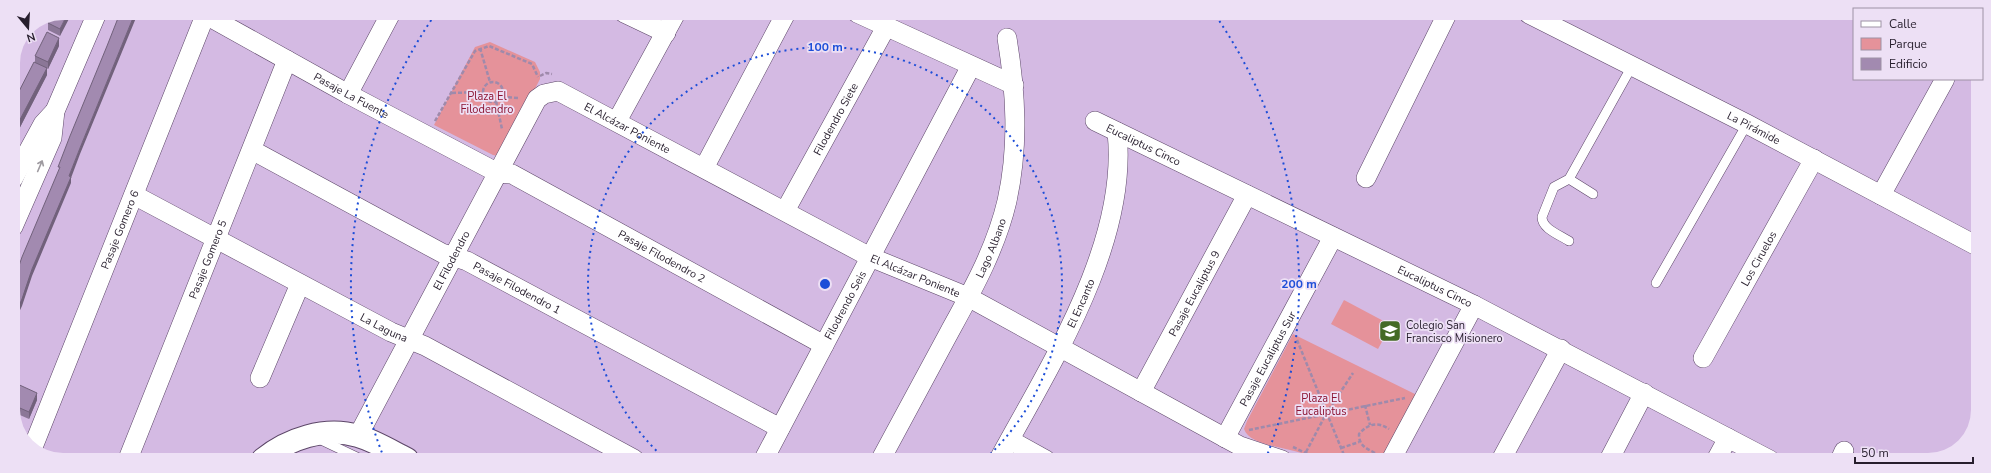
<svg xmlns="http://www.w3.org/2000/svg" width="1991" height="473" viewBox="0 0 1991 473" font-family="'Nunito Sans',sans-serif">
	<rect width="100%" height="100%" fill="#d4bae3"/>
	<path fill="#e5929a" d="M490,42L535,62L540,72V79L504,150L498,156L493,155L434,125L475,47Z
		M1344,300L1391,325L1378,349L1331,324Z
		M1293,334L1419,396L1384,460H1316C1298,446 1251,449 1244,429L1247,421Z"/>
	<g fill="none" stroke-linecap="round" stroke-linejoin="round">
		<g stroke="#5c4668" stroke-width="10">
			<path id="lane" d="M1569,179L1593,194
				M1569,241C1560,235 1542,229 1542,217L1554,187L1569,179L1632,66
				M1656,283L1747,124
				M321,440L361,459"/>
		</g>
		<g stroke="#5c4668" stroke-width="20">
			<g id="street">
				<path d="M624,13L666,33"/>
				<path d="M857,13L1014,85"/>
				<path id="s1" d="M1529,14L1747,124L1977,246"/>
				<path id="s2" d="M206,15L348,94L498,173L512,174L824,345"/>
				<path d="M348,94L391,13"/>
				<path d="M617,121L676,13"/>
				<path id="s3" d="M1095,121L1474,305L1770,460"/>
				<path id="s4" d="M252,150L442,253L467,261L780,428"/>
				<path d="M704,168L786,13"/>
				<path d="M1366,178L1447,14"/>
				<path d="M13,179L43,124L55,111"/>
				<path id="s5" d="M134,195L391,332L425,346L634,459"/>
				<path d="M1881,195L1945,79"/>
				<path id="s6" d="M785,211L886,27"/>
				<path d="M13,227L52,138L55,111L97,13"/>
				<path id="s7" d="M1703,358L1814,159"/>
				<path d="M260,378L300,284"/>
				<path id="s8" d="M1141,392L1247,195"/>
				<path id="s9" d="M358,436L537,99L544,94L558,91L870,257L968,297L1240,446L1282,460"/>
				<path id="s10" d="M1225,438L1333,237"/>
				<path d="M1010,440L1046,460"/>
				<path id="s11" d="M33,447L206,13"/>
				<path id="s12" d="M128,459L287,60"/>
				<path id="s13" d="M764,459L971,66"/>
				<path id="s14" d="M881,459C904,417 927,374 950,331C973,289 996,248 1007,201C1019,146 1016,93 1007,38"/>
				<path id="s15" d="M999,459C1050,365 1129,243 1117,132"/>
				<path d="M1391,460L1474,305"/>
				<path d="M1501,460L1561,349"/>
				<path d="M1609,460L1644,393"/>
				<path d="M1716,460L1728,438"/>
				<path d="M1840,460L1844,451"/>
			</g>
		</g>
		<g stroke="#5c4668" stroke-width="24">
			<path id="secondary" d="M263,459C288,439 325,426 358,436C375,441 391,451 407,459"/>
		</g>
		<path stroke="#9f8aab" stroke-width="2.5" stroke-dasharray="4 2" stroke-linecap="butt" d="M480,48L490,82
			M540,76L546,73L552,74
			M483 92a10 10 0 1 1 20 0a10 10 0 1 1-20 0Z
			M452,93L483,92
			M502,97L519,98
			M496,101L502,129
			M435,121L475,51L489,46L532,64L538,77
			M1297,340L1346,460
			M1365,405L1370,425
			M1249,430L1405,398
			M1293,447L1320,460
			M1341,448L1359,442
			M1306,452L1326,414L1353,373
			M1375,453C1366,448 1359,446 1359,434C1368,424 1377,421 1389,429"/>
		<use href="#lane" stroke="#fff" stroke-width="9"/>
		<use href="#street" stroke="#fff" stroke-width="19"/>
		<use href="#secondary" stroke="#fff" stroke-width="22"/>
	</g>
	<path fill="#8b7797" d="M63,13L60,36L48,30V23Z
		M59,46L48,69L47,68V75L15,137V143L13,145V103L35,62V56Z
		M13,382L37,400L29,419L13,412Z"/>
	<path fill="#71617b" d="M68,13H72L60,36V29Z
		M135,13H138L80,154L71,178V183L32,276L22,306L13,325V319L32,269L69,176L80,148Z
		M59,38V46L48,69V62Z
		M47,68V75L15,137V143L13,145V133Z
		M37,393V400L29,419V412Z"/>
	<path fill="#a28ab0" stroke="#71617b" d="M63,13H68L60,29L48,23L50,18Z
		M120,13H135L80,148L69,176L71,177L32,269L22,299L13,319V283L22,257L60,167H58L70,136L107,46Z
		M47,32L59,38L48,62L35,56Z
		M34,62L47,68L13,133V103Z
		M13,382L37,393L29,412L13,405Z"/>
	<defs><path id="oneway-shaft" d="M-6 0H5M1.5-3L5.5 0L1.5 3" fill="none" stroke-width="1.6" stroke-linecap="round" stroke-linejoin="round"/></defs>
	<use stroke="#9e9aa0" href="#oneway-shaft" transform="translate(40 166) rotate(-67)"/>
	<g fill="none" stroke="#1d4ed8" stroke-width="2" stroke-dasharray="2 4">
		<path d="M665 459A237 237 0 1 1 985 459"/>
		<path d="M384 458A474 474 0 0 1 434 16M1216 16A474 474 0 0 1 1266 458"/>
	</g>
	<defs>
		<g id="school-square" transform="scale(1.15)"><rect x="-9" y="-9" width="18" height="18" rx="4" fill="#446a25" stroke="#ede0f5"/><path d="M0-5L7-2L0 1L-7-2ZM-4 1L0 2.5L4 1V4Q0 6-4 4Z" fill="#fff"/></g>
	</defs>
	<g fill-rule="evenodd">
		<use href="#school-square" x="1390" y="331"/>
	</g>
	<g text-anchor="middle" stroke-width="3.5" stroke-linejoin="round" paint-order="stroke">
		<g font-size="11" fill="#271e2d" stroke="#ede0f5">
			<text dy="4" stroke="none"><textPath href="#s2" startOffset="166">Pasaje La Fuente</textPath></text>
			<text dy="4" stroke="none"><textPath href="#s6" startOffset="105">Filodendro Siete</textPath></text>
			<text dy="4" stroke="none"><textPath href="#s9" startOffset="483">El Alcázar Poniente</textPath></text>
			<text dy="4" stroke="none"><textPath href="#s1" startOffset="252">La Pirámide</textPath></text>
			<text dy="4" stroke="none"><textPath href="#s3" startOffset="54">Eucaliptus Cinco</textPath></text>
			<text dy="4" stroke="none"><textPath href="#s11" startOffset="234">Pasaje Gomero 6</textPath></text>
			<text dy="4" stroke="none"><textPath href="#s14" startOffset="238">Lago Albano</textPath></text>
			<text dy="4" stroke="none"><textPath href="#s2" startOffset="517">Pasaje Filodendro 2</textPath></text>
			<text dy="4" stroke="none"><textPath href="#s7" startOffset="114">Los Ciruelos</textPath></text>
			<text dy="4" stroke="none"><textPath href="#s12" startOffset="215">Pasaje Gomero 5</textPath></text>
			<text dy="4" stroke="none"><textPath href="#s9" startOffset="199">El Filodendro</textPath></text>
			<text dy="4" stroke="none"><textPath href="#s9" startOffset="807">El Alcázar Poniente</textPath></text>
			<text dy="4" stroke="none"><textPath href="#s3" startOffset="378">Eucaliptus Cinco</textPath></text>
			<text dy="4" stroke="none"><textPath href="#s4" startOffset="299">Pasaje Filodendro 1</textPath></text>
			<text dy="4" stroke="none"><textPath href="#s8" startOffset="112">Pasaje Eucaliptus 9</textPath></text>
			<text dy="4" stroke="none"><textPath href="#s15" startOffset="176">El Encanto</textPath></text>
			<text dy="4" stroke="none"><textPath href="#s13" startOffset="174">Filodrendo Seis</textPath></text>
			<text dy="4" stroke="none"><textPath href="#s5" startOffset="283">La Laguna</textPath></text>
			<text dy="4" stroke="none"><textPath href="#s10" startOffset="90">Pasaje Eucaliptus Sur</textPath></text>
		</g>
		<g font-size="11" fill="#8c1433" stroke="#ede0f5">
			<text x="487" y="100">Plaza El<tspan x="487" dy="13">Filodendro</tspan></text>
			<text x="1321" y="402">Plaza El<tspan x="1321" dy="13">Eucaliptus</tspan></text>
		</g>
		<g font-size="11" fill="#271e2d" stroke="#ede0f5" text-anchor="start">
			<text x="1406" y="329">Colegio San<tspan x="1406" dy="13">Francisco Misionero</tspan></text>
		</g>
	</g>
	<path d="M0 0H1991V473H0ZM63 20H1928A43 43 0 0 1 1971 63V410A43 43 0 0 1 1928 453H63A43 43 0 0 1 20 410V63A43 43 0 0 1 63 20Z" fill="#ede0f5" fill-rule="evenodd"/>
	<circle cx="825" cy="284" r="6" fill="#1d4ed8" stroke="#ede0f5" stroke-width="2"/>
	<g font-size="12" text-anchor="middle" font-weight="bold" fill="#1d4ed8" stroke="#ede0f5" stroke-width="3.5" stroke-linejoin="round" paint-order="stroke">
		<text x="825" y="51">100 m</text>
		<text x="1299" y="288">200 m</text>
	</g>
	<rect x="1853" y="8" width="130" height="72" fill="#ede0f5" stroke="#9e92a5"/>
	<rect x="1861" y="21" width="20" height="6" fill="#ffffff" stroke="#9e92a5"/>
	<text x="1889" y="28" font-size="12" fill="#271e2d">Calle</text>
	<rect x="1861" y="38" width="20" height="12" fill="#e5929a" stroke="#9e92a5"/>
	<text x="1889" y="48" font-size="12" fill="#271e2d">Parque</text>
	<rect x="1861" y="58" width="20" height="12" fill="#a28ab0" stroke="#9e92a5"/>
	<text x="1889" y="68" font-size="12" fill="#271e2d">Edificio</text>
	<g transform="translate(28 28) rotate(162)" stroke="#ede0f5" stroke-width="3" paint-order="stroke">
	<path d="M0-3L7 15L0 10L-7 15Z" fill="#271e2d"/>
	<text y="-6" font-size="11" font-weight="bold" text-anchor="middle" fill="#271e2d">N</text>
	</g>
	<path d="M1855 457v6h118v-6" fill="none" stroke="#271e2d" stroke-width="2"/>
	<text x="1861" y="457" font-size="12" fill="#271e2d" stroke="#ede0f5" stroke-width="3" paint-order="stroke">50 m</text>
</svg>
